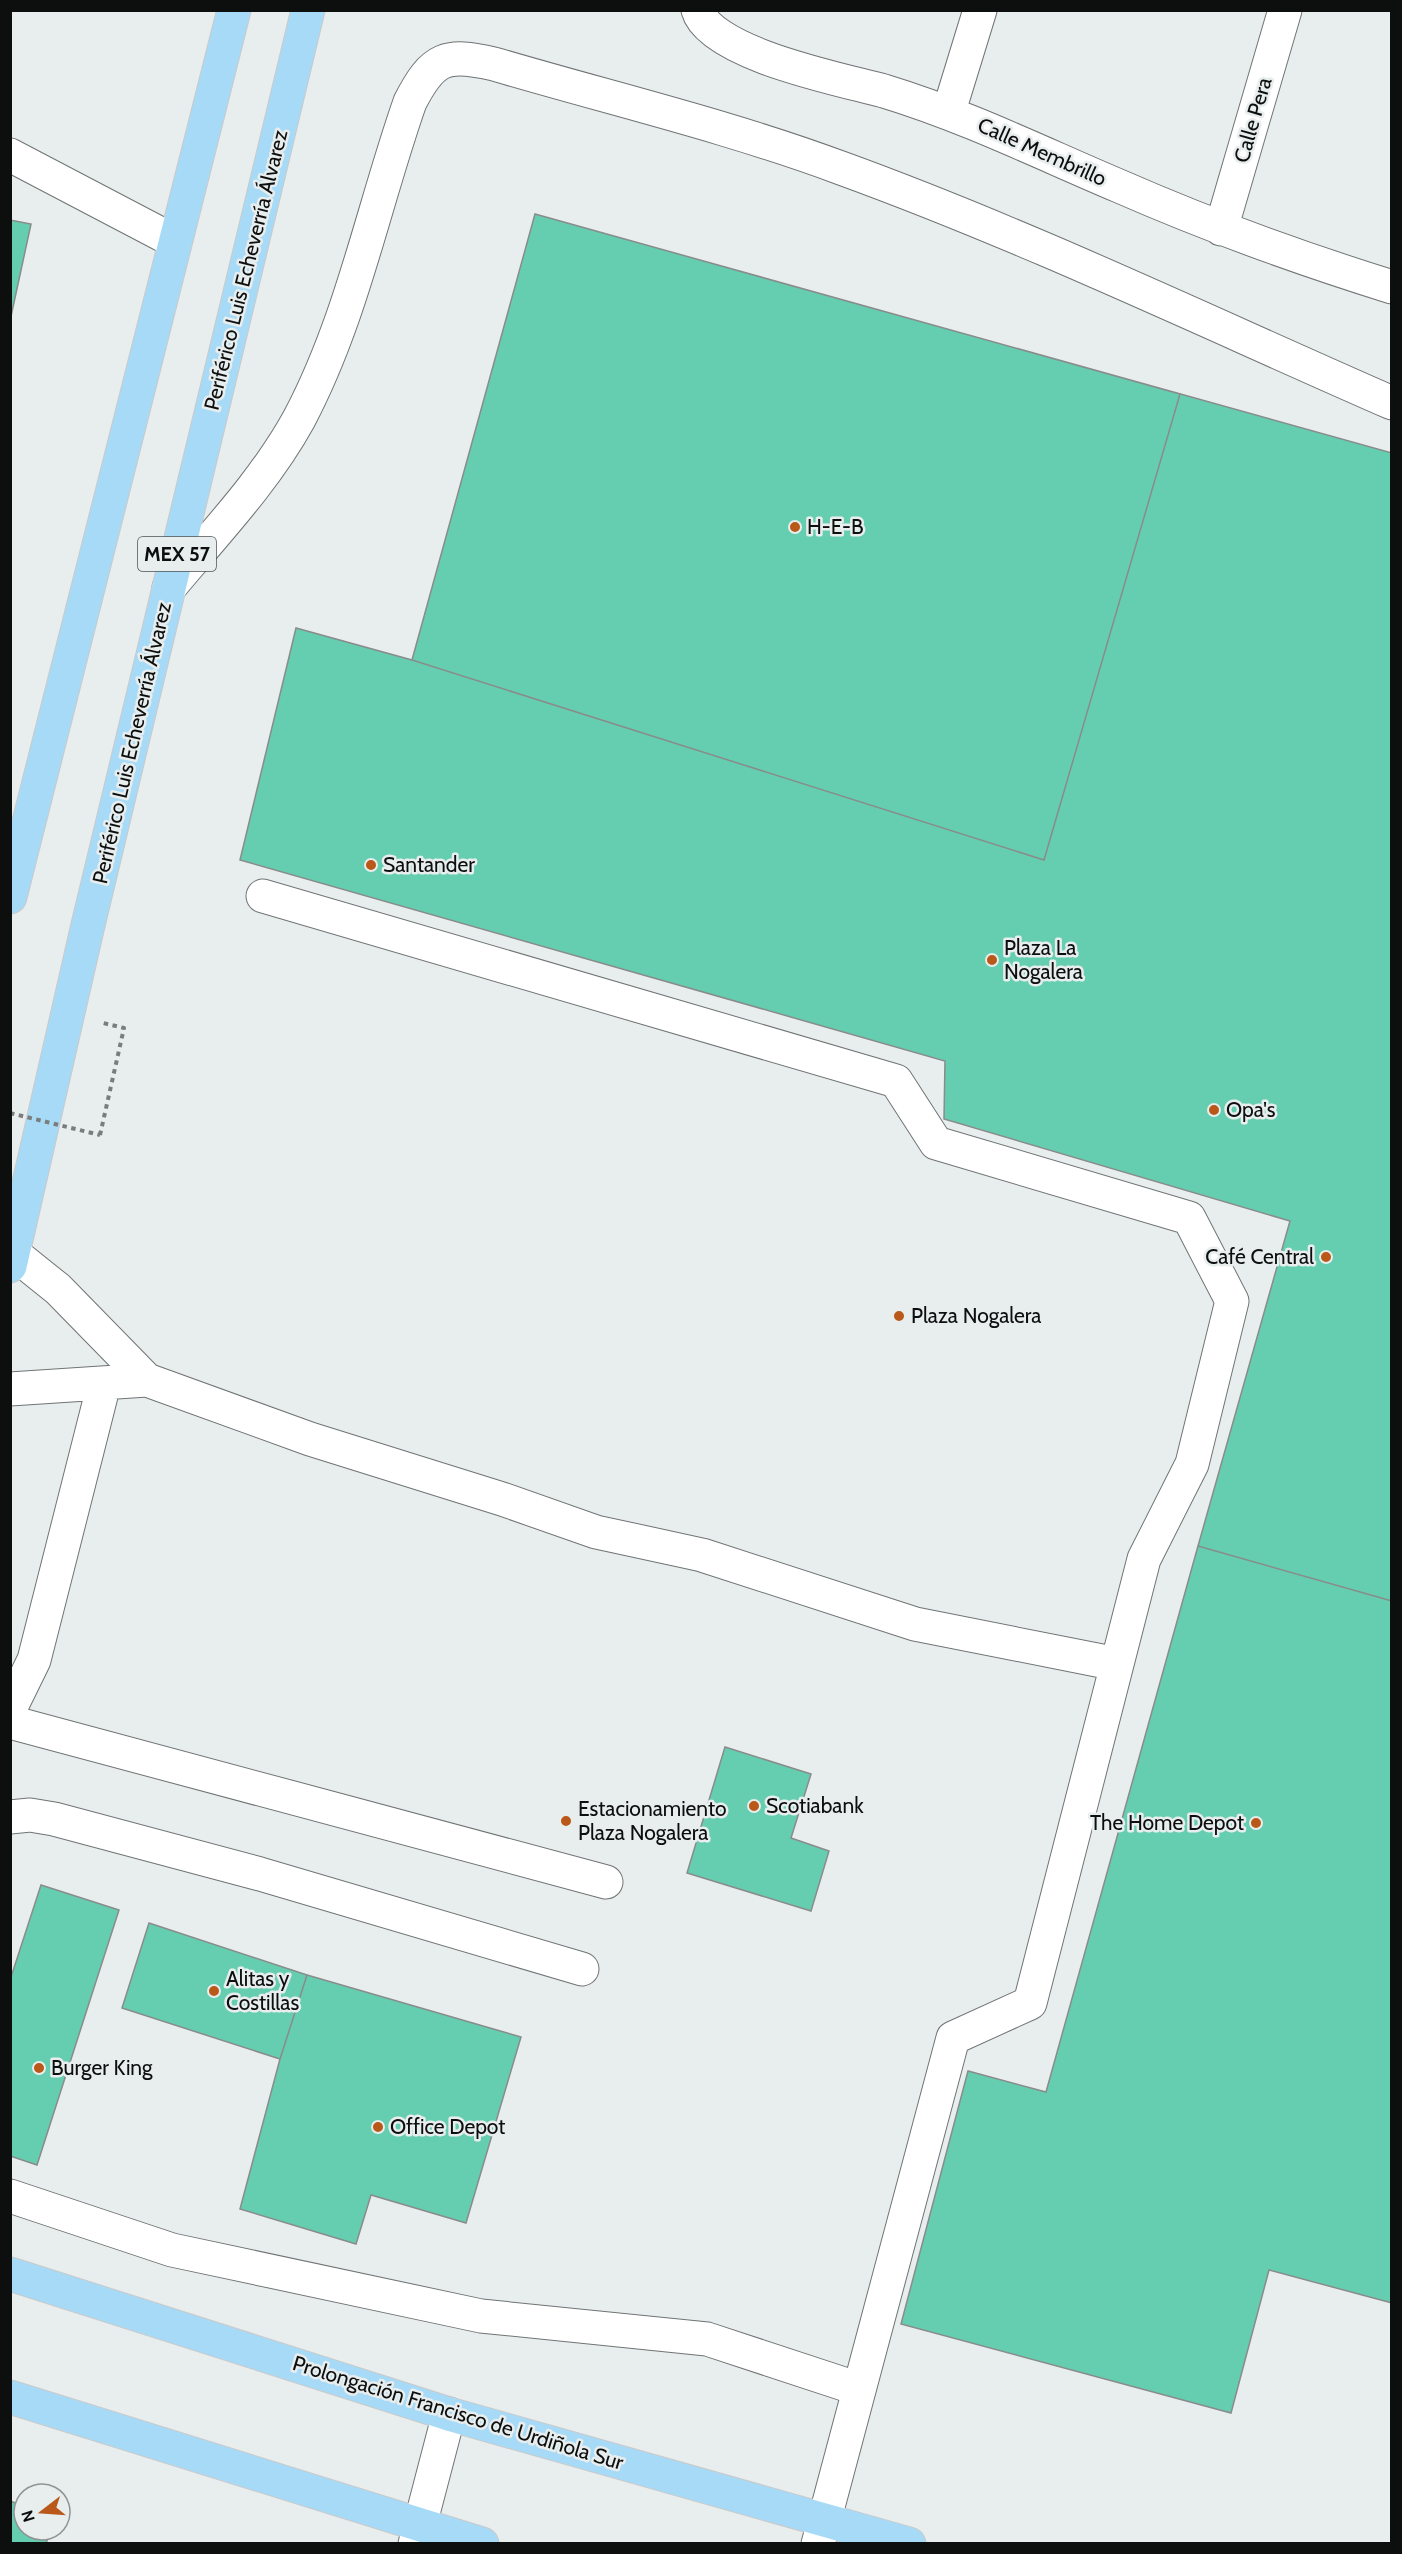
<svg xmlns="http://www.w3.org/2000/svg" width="1402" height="2554" viewBox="0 0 1402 2554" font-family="Cabin,sans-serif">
	<rect width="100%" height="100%" fill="#e8eded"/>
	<path fill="#66ceb0" stroke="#888c8a" stroke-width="1.5" d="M535,214L1392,453V1601L1198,1546L1290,1221L944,1119L945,1061L240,860L296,628L412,660Z
		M535,214L1180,394L1044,860L412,660Z
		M10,220L31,224L10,321Z
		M1198,1546L1392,1601V2303L1269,2270L1231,2413L901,2324L968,2071L1046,2092Z
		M725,1747L811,1774L791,1838L829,1851L811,1911L687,1873Z
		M41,1885L119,1910L37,2165L10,2156V1980Z
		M149,1923L307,1975L280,2059L122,2008Z
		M307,1975L521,2037L466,2223L371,2195L356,2244L240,2209L280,2059Z
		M10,2501L24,2506V2530H50L46,2544H10Z"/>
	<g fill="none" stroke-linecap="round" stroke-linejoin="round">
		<g stroke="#707474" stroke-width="35">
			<path id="minor" d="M698,10C710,54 844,80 884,91C966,116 1041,153 1119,186C1208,225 1299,258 1392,287
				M949,111L980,10
				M10,155L174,241
				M1221,229L1285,10
				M169,588C214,534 265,481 299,419C352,319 373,207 410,102C433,57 446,53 494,64C609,98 728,126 841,168C1028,236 1209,323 1392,403
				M263,896L896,1081L936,1143L1189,1218L1232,1301L1192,1464L1144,1559L1030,2003L953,2038L818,2544
				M13,1253L58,1289L147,1380
				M10,1389L147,1380L310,1439L502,1499L596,1532L702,1555L915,1624L1117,1664
				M10,1709L34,1660L104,1384
				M10,1722L606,1882
				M10,1817L30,1815L54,1819L260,1874L582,1969
				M10,2196L172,2250L481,2316L707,2339L859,2389
				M415,2544L449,2414"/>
		</g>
		<g stroke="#cacaca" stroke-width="35">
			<path id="major" d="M10,897L234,10
				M10,1266L88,925L308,10
				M10,2274L449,2414L909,2544
				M10,2397L482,2544"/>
		</g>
		<path stroke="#7a7d7d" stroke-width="4" stroke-dasharray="4.5 4.5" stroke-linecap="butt" d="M100,1135L124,1028L103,1023"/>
		<use href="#minor" stroke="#fff" stroke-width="33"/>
		<use href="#major" stroke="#a7daf7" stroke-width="33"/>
		<path stroke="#7a7d7d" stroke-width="4" stroke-dasharray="4.5 4.5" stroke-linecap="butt" d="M10,1113L100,1135"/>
	</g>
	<g fill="#b95818" stroke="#e8eded" stroke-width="2">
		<circle cx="795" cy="527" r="6"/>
		<circle cx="371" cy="865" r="6"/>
		<circle cx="992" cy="960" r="6"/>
		<circle cx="1214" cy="1110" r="6"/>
		<circle cx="1326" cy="1257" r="6"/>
		<circle cx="899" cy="1316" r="6"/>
		<circle cx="754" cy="1806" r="6"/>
		<circle cx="566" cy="1821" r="6"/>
		<circle cx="1256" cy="1823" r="6"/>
		<circle cx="214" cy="1991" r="6"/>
		<circle cx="39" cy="2068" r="6"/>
		<circle cx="378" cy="2127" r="6"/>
	</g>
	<g text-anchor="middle" stroke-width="5" stroke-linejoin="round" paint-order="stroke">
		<rect fill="#e8eded" stroke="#4f5252" stroke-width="1.5" x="138" y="537" width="78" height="34" rx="4.5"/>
		<g font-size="20" font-weight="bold" fill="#0d0f0f">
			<text x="177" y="561">MEX 57</text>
		</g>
		<g font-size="21" fill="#0d0f0f" stroke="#e8eded">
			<text transform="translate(1253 120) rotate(-74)" y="7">Calle Pera</text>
			<text transform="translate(1042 152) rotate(24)" y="7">Calle Membrillo</text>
			<text transform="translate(246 270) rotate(-76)" y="7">Periférico Luis Echeverría Álvarez</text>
			<text transform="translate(132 743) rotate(-77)" y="7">Periférico Luis Echeverría Álvarez</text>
			<text transform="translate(458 2413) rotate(17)" y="7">Prolongación Francisco de Urdiñola Sur</text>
		</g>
		<g font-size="21" fill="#0d0f0f" stroke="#e8eded" text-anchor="start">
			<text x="807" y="534">H-E-B</text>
			<text x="383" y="872">Santander</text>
			<text x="1004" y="955">Plaza La<tspan x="1004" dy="24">Nogalera</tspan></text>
			<text x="1226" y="1117">Opa's</text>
			<text x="1314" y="1264" text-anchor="end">Café Central</text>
			<text x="911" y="1323">Plaza Nogalera</text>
			<text x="766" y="1813">Scotiabank</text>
			<text x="578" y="1816">Estacionamiento<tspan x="578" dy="24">Plaza Nogalera</tspan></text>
			<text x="1244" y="1830" text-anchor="end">The Home Depot</text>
			<text x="226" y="1986">Alitas y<tspan x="226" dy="24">Costillas</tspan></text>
			<text x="51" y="2075">Burger King</text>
			<text x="390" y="2134">Office Depot</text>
		</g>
	</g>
	<rect width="1402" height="2554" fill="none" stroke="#0d0f0f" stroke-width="24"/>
	<g transform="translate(42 2512) rotate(253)"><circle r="28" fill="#e8eded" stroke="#909494" stroke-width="1.5"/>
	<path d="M0-4.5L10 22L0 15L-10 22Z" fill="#b95818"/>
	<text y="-9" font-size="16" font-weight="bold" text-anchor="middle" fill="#0d0f0f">N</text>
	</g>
</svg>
